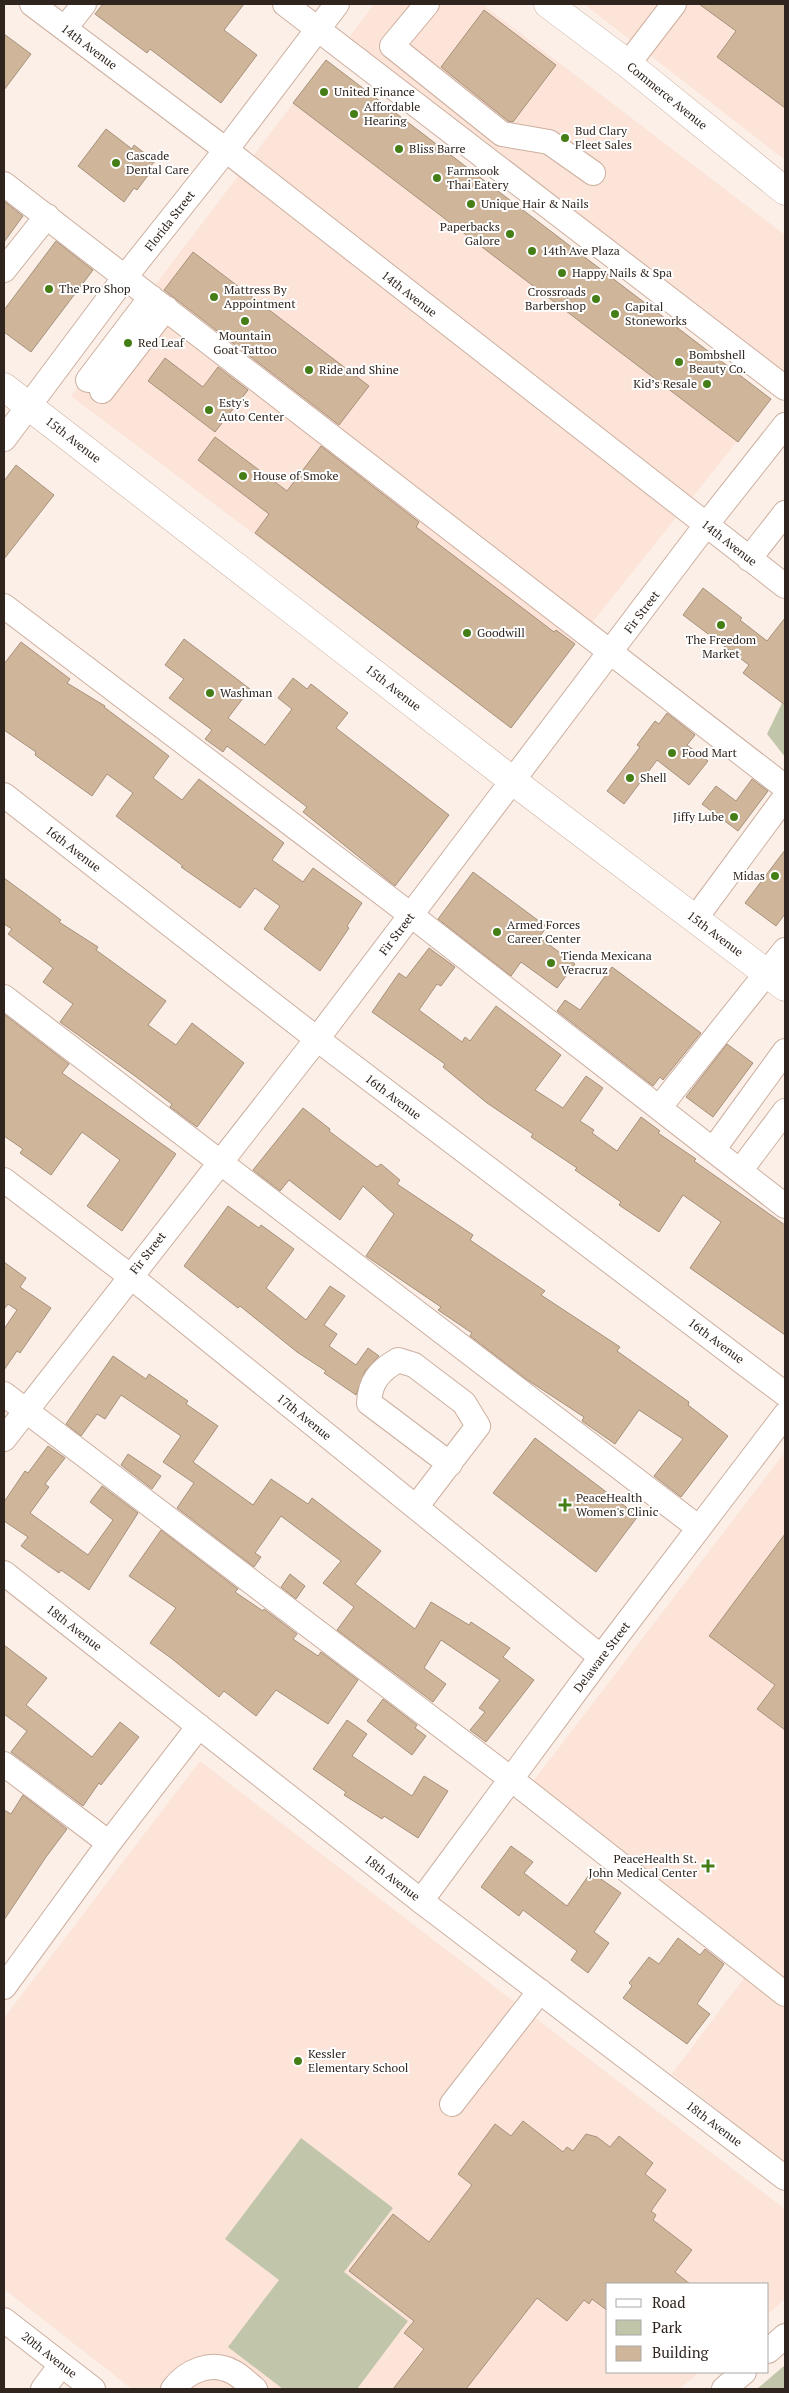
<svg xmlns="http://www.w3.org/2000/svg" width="789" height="2393" viewBox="0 0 789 2393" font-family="'PT Serif',serif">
	<rect width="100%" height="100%" fill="#fbefe8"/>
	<path fill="#fce4d8" d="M374,4H482L785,235V378L346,41Z
		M584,4H785V160Z
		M326,60L771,399L575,644L511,728L71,396Z
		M785,1452V2164L672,2074L744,1978L732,1945L528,1788Z
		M200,1761L785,2209V2299L768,2314V2284H608V2372H700L679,2389H132L4,2289V2018Z"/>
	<path fill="#c1c5a9" d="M785,697V757L767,734Z
		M301,2138L393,2208L344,2272L408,2321L357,2389H283L228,2347L279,2280L225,2239Z
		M785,2365V2389H757Z"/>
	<path fill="#cfb59a" stroke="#a7917b" d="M103,4H244L224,30L257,55L221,103L150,49L147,53L95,14Z
		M699,4H785V108L717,57L736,31Z
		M484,10L556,65L513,122L508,121L441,67Z
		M4,34L31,54L4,90Z
		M326,60L771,399L738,442L293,103Z
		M106,129L132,149L134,145L155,161L146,172L149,174L137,190L134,188L124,202L78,166Z
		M4,201L23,216L4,242Z
		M56,241L93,270L31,352L4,332V310Z
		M193,252L369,386L339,425L164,290Z
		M165,358L203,387L218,367L248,390L215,432L148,381Z
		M215,437L287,491L321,446L419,522L416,527L554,632L556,630L575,644L511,728L255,533L269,514L198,460Z
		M16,465L54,495L4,559V481Z
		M703,588L742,618L740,620L767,641L785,618V705L743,673L749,665L683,615Z
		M184,639L250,689L228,718L265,745L292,709L278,698L293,678L307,689L311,684L348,713L336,728L449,815L395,886L303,812L307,807L227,746L223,752L205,739L212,730L169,698L184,679L165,665Z
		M21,642L70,679L67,683L105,706L104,707L169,756L153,778L182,800L199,779L284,843L272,860L303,882L313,868L362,903L347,926L349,928L320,971L264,929L280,906L255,888L240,908L181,867L183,866L116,816L133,793L107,774L92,796L35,755L36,752L4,730V664Z
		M667,713L695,735L687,745L708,761L689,785L657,760L624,804L607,791L640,747L637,745L655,721L659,724Z
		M752,779L768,791L738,831L702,804L716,786L736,801Z
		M785,850V914L776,926L745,903Z
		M473,872L547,927L539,937L575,964L557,988L521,962L511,976L438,919Z
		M4,878L61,920L59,922L98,947L96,950L166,1001L148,1025L176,1045L192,1023L244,1063L197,1127L170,1107L172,1104L135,1076L60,1022L73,1004L43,982L53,968L8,934L12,929L4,924Z
		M429,948L455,967L441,986L437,984L419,1010L462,1042L465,1037L470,1041L496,1006L561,1055L535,1090L563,1108L586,1076L603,1088L580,1121L594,1130L592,1133L617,1151L641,1117L660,1131L658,1133L696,1159L694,1161L785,1225V1335L690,1268L721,1222L683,1195L659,1232L619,1205L621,1202L575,1170L577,1168L531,1137L533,1134L487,1103L443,1067L445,1064L372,1012L399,973L406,978Z
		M612,967L701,1033L663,1080L660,1077L653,1086L557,1011L565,1000L580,1010Z
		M4,1014L69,1064L62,1073L176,1154L122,1231L87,1206L120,1160L82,1132L51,1175L20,1153L23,1149L4,1136Z
		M727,1044L753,1063L713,1117L686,1097Z
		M303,1108L330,1129L329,1131L377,1167L381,1164L400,1180L397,1184L473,1235L470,1240L545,1291L541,1295L620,1347L617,1351L689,1402L688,1405L728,1436L681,1497L654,1476L683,1439L639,1410L615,1444L582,1421L584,1417L526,1379L470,1336L472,1333L438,1310L441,1307L366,1256L394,1214L363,1186L340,1220L289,1180L280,1191L253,1170Z
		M228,1206L259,1228L261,1225L294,1249L266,1288L306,1320L330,1286L345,1296L324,1325L337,1334L329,1346L356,1365L368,1348L379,1356L365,1371L356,1395L324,1373L326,1371L297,1352L240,1306L238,1308L184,1266Z
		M4,1262L26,1278L20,1287L51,1308L20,1353L17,1351L4,1370V1329L17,1310L8,1304L4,1309Z
		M113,1356L146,1379L149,1374L188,1401L186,1404L218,1426L193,1462L253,1505L271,1479L308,1504L312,1498L381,1551L355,1584L415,1629L431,1602L469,1625L471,1622L510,1648L503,1657L534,1680L486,1742L470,1730L485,1712L479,1708L500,1680L441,1640L424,1668L446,1684L433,1702L337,1630L354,1607L323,1583L341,1561L281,1516L255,1553L261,1557L254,1567L177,1508L194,1483L163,1462L181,1436L121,1395L105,1419L97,1414L81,1436L66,1424Z
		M535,1438L638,1516L596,1572L493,1493Z
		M48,1446L65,1458L45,1484L49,1487L30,1513L88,1555L113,1520L90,1502L102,1486L138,1513L89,1590L61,1570L59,1573L21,1546L28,1537L4,1521V1502L25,1471L28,1473Z
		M128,1454L161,1476L152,1489L121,1465Z
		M161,1530L238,1589L235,1592L263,1611L264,1609L297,1634L293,1639L318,1656L321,1652L358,1680L328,1724L276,1690L256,1716L224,1691L219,1697L171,1658L150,1643L176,1608L129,1576Z
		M785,1534V1730L757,1709L775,1685L709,1636Z
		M290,1574L305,1586L296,1599L281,1587Z
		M4,1645L47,1678L26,1705L92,1757L120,1722L139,1737L101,1785L99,1783L83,1806L11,1752L27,1731L4,1714Z
		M383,1699L417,1725L415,1728L426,1736L412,1755L367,1721Z
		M347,1720L367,1734L352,1756L412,1796L424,1776L448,1791L418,1838L384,1816L382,1819L344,1795L346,1792L313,1769Z
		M23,1795L67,1829L46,1857L4,1920V1810L11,1814Z
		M511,1846L533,1862L524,1873L567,1906L591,1872L621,1893L594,1932L609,1943L588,1973L571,1960L577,1951L523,1910L519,1916L481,1887Z
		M678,1938L700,1955L705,1949L724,1964L697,2004L710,2014L687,2044L623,1998L632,1986L629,1983L649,1957L659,1964Z
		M523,2121L563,2152L567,2147L573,2151L586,2134L597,2137L610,2147L619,2136L653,2163L645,2174L666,2190L651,2211L656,2215L653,2220L692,2250L675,2272L690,2284H608V2311L592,2299L589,2304L584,2300L567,2321L537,2298L466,2389H393L424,2349L404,2333L414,2321L349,2271L393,2214L429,2242L472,2185L458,2174L495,2124L511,2136Z"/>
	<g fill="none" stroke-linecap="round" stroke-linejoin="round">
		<g stroke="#cdaf9f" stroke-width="26">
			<path id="minor" d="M32,4L226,150L785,586
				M285,4L785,388
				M427,4L392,46L502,134L549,142L593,173
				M65,28L84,4
				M628,64L674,4
				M4,184L785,787
				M4,270L47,216
				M88,380L151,297
				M102,391L166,308
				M4,439L125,277L226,150L337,4
				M749,559L785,513
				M4,606L411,915L785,1206
				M4,795L317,1039L785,1394
				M695,919L785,797
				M4,997L699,1528
				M659,1108L785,950
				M713,1150L785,1051
				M740,1171L785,1111
				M4,1180L130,1276L601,1657
				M4,1394L511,1779L785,1994
				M4,1439L317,1039L706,525L785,425
				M416,1507L478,1426L464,1403L414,1365L398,1360C379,1371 370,1382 369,1403L450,1464
				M4,1573L421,1901L785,2178
				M4,1764L109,1843
				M421,1901L601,1657L785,1415
				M4,1987L109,1843L199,1726
				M452,2104L540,1991
				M4,2320L93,2389
				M768,2351L785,2336
				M43,2389L61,2365
				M173,2389C187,2371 211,2360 233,2372C241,2376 248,2384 255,2389
				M724,2389L744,2372"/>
		</g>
		<g stroke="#cdaf9f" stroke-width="29">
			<path id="major" d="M548,4L628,64L785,191
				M4,387L513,781L785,987"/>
		</g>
		<use href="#minor" stroke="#fff" stroke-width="24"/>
		<use href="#major" stroke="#fff" stroke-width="28"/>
	</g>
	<g fill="#457e17" stroke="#fff" stroke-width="2">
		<circle cx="324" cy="92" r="5"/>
		<circle cx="354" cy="114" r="5"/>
		<circle cx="565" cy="138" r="5"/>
		<circle cx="399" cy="149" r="5"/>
		<circle cx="116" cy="163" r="5"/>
		<circle cx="437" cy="178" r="5"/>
		<circle cx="471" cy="204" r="5"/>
		<circle cx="510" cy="234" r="5"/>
		<circle cx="532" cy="251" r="5"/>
		<circle cx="562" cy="273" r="5"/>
		<circle cx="49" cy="289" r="5"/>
		<circle cx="214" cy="297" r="5"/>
		<circle cx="596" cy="299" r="5"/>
		<circle cx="615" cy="314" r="5"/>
		<circle cx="245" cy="321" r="5"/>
		<circle cx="128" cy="343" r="5"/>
		<circle cx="679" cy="362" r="5"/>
		<circle cx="309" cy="370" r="5"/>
		<circle cx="707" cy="384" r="5"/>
		<circle cx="209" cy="410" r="5"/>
		<circle cx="243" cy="476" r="5"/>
		<circle cx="721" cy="625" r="5"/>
		<circle cx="467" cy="633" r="5"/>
		<circle cx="210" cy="693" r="5"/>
		<circle cx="672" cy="753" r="5"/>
		<circle cx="630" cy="778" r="5"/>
		<circle cx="734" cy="817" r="5"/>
		<circle cx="775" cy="876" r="5"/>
		<circle cx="497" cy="932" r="5"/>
		<circle cx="551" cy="963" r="5"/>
		<path d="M562.5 1497.5h5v5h5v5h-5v5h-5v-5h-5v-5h5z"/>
		<path d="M705.5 1858.5h5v5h5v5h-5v5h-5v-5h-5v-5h5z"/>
		<circle cx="298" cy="2061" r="5"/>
	</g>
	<g text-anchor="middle" stroke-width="4" stroke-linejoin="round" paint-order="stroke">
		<g font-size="12" fill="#30251e" stroke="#fff">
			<text transform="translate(89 47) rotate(37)" y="4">14th Avenue</text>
			<text transform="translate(667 96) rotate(39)" y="4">Commerce Avenue</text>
			<text transform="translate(170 221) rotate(-52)" y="4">Florida Street</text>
			<text transform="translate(409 294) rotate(38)" y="4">14th Avenue</text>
			<text transform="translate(73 440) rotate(38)" y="4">15th Avenue</text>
			<text transform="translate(729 543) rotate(38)" y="4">14th Avenue</text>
			<text transform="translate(642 612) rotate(-53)" y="4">Fir Street</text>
			<text transform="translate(393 688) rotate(38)" y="4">15th Avenue</text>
			<text transform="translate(73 849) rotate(38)" y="4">16th Avenue</text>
			<text transform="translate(397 934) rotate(-53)" y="4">Fir Street</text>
			<text transform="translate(715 934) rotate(37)" y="4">15th Avenue</text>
			<text transform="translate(393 1097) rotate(37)" y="4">16th Avenue</text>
			<text transform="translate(148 1253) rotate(-52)" y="4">Fir Street</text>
			<text transform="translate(716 1341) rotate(37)" y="4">16th Avenue</text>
			<text transform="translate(304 1417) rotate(39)" y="4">17th Avenue</text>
			<text transform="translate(74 1628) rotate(38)" y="4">18th Avenue</text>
			<text transform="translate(602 1657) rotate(-53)" y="4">Delaware Street</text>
			<text transform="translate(392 1878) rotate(38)" y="4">18th Avenue</text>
			<text transform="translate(714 2124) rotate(37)" y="4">18th Avenue</text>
			<text transform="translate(49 2355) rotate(38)" y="4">20th Avenue</text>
		</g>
		<g font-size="12" fill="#30251e" stroke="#fff" text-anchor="start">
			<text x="334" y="96">United Finance</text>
			<text x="364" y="111">Affordable<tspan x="364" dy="14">Hearing</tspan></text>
			<text x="575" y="135">Bud Clary<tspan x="575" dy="14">Fleet Sales</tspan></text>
			<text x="409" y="153">Bliss Barre</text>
			<text x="126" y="160">Cascade<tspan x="126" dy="14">Dental Care</tspan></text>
			<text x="447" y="175">Farmsook<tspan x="447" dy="14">Thai Eatery</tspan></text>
			<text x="481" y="208">Unique Hair &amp; Nails</text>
			<text x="500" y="231" text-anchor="end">Paperbacks<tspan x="500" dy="14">Galore</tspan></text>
			<text x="542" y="255">14th Ave Plaza</text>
			<text x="572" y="277">Happy Nails &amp; Spa</text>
			<text x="59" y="293">The Pro Shop</text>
			<text x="224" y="294">Mattress By<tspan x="224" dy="14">Appointment</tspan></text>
			<text x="586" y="296" text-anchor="end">Crossroads<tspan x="586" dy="14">Barbershop</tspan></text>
			<text x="625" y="311">Capital<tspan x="625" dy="14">Stoneworks</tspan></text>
			<text x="245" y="340" text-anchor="middle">Mountain<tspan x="245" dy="14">Goat Tattoo</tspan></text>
			<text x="138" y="347">Red Leaf</text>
			<text x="689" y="359">Bombshell<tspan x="689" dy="14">Beauty Co.</tspan></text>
			<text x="319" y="374">Ride and Shine</text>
			<text x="697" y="388" text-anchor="end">Kid’s Resale</text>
			<text x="219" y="407">Esty's<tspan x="219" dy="14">Auto Center</tspan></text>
			<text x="253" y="480">House of Smoke</text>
			<text x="477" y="637">Goodwill</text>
			<text x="721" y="644" text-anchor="middle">The Freedom<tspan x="721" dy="14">Market</tspan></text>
			<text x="220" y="697">Washman</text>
			<text x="682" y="757">Food Mart</text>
			<text x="640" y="782">Shell</text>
			<text x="724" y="821" text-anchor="end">Jiffy Lube</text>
			<text x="765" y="880" text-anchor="end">Midas</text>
			<text x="507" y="929">Armed Forces<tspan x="507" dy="14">Career Center</tspan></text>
			<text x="561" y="960">Tienda Mexicana<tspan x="561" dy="14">Veracruz</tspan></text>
			<text x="576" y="1502">PeaceHealth<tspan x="576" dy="14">Women's Clinic</tspan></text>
			<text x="697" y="1863" text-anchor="end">PeaceHealth St.<tspan x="697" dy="14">John Medical Center</tspan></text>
			<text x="308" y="2058">Kessler<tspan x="308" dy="14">Elementary School</tspan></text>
		</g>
	</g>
	<rect width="789" height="2393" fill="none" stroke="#30251e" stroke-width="10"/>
	<rect x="606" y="2283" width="162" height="90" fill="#ffffff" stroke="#aca8a5"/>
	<rect x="616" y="2299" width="25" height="8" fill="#ffffff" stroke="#aca8a5"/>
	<text x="652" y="2308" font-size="15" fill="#30251e">Road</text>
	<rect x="616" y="2320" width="25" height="15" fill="#c1c5a9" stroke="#aca8a5"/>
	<text x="652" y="2333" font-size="15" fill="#30251e">Park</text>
	<rect x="616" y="2346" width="25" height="15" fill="#cfb59a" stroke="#aca8a5"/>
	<text x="652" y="2358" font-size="15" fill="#30251e">Building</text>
</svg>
